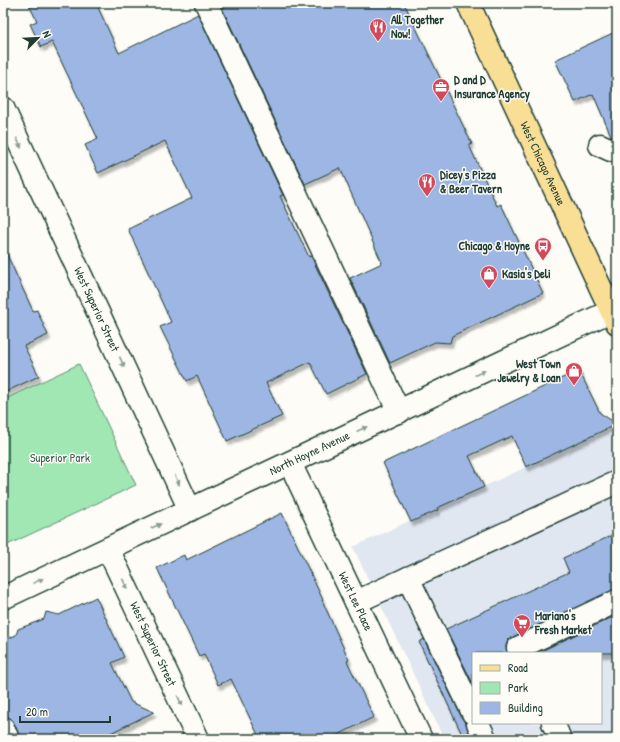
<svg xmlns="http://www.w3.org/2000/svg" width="620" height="742" viewBox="0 0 620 742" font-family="'Patrick Hand',sans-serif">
	<defs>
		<filter id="shadow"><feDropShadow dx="2.5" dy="4.5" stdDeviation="1" flood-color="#0004"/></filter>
	</defs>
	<rect width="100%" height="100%" fill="#fdfcf7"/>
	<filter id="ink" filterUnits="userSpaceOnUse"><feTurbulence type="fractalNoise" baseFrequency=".025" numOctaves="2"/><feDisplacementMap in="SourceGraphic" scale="8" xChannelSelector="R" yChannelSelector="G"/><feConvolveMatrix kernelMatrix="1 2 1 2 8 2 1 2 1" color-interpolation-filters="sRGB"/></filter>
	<g filter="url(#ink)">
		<path fill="#e0e7f1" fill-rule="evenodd" d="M617,425V739H444L353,547ZM473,653H601V723H473Z"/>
		<path fill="#a0e7b4" stroke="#609274" d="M79,364L136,485L3,547V400Z"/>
		<path fill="#9eb6e3" stroke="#1f3d34" filter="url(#shadow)" d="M28,3H96L119,53L198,14L283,195L280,196L309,257L311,256L367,374L326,394L310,362L266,383L282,416L227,441L197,376L187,381L160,327L171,322L128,229L192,198L165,141L98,173L85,145L98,139L52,42L41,47L30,24L37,21Z
			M232,3H404L472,144L469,145L497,206L501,204L543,293L452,336L450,343L435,342L390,363L350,278L382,263L340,168L305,184L222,8Z
			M617,31V135L611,136L593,94L575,102L555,60Z
			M3,246L33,311L37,310L48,335L24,346L39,376L3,393Z
			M579,370L600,413L617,424L526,467L512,436L469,456L484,487L437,508L438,510L411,522L383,463Z
			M282,513L323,600H322L349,660L347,661L374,717L330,739H260L231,679L218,685L204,654L199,656L157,568L184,555L186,560Z
			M617,533V589L513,637L508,640L506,646L507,653H473V684L446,629L569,572L563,558Z
			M96,597L124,657L112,663L131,702L154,712L98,739H20L14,723L8,717L3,705V641L16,635L18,629L44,619L46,612L59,615Z
			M617,615V653H537Z
			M424,639L462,718L466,723L471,739H464L419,642Z"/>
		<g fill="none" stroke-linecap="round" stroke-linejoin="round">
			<g stroke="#1f3d34" stroke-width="25">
				<g id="minor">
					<path d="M206,3L399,412"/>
					<path id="s1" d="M3,108L190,510"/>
					<path d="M600,145L611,150L617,147"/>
					<path id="s2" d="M290,463L421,739"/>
					<path id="s3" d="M108,549L198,739"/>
					<path d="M408,578L473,713"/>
					<path id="s4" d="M3,598L617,308"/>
					<path d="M356,602L617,482"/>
					<path d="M520,653L518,648L617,601"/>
					<path d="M478,723L485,739"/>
					<path d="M553,723L560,739"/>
					<path d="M3,728L8,739"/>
				</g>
			</g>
			<g stroke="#1f3d34" stroke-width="25">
				<g id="major">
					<path id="s5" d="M468,3L617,323"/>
				</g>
			</g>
			<use href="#minor" stroke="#fdfcf7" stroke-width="22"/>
			<use href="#major" stroke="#f9df96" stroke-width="22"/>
		</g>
		<defs><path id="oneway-solid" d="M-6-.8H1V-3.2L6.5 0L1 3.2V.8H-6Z"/></defs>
		<g fill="#8e9c96">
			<use href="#oneway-solid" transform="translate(19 143) rotate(65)"/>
			<use href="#oneway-solid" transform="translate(122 362) rotate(65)"/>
			<use href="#oneway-solid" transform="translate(480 373) rotate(-25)"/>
			<use href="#oneway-solid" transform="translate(362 429) rotate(-25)"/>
			<use href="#oneway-solid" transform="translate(177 480) rotate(65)"/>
			<use href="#oneway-solid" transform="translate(156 526) rotate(-25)"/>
			<use href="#oneway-solid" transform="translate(38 581) rotate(-25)"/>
			<use href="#oneway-solid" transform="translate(125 584) rotate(65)"/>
			<use href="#oneway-solid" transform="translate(180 701) rotate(65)"/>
		</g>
	</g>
	<defs>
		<g id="restaurant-pin" transform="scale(0.9)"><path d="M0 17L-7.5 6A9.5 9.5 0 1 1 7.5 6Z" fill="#d1495b" stroke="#fdfcf7"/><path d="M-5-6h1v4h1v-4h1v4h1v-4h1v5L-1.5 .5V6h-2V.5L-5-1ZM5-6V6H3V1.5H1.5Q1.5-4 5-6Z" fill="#fff"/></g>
		<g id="office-pin" transform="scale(0.9)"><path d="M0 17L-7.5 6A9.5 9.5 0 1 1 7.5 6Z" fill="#d1495b" stroke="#fdfcf7"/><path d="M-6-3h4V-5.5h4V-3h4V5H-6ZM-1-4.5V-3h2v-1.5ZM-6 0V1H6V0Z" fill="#fff"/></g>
		<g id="bus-pin" transform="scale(0.9)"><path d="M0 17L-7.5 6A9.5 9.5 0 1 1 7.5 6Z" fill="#d1495b" stroke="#fdfcf7"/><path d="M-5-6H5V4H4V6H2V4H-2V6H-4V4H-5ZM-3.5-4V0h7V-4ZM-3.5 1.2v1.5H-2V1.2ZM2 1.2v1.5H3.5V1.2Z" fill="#fff"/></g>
		<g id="shop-pin" transform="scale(0.9)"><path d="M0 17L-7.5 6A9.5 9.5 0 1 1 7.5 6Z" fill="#d1495b" stroke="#fdfcf7"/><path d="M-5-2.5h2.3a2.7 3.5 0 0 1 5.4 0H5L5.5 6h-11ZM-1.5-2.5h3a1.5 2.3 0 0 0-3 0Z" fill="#fff"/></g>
		<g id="supermarket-pin" transform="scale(0.9)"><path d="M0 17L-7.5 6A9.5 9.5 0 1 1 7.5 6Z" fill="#d1495b" stroke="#fdfcf7"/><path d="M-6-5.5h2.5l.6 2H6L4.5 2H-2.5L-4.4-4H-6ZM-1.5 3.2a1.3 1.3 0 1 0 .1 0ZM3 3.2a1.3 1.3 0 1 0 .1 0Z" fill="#fff"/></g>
	</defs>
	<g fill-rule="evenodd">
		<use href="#restaurant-pin" x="378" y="27"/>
		<use href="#office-pin" x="441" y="87"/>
		<use href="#restaurant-pin" x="427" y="182"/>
		<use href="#bus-pin" x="543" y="246"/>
		<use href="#shop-pin" x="489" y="274"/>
		<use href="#shop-pin" x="574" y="371"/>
		<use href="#supermarket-pin" x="522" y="623"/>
	</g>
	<g text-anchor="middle" stroke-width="3" stroke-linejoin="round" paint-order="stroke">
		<g font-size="12" font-weight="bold" fill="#1f3d34" stroke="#fdfcf7" text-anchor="start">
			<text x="391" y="24">All Together<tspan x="391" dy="14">Now!</tspan></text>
			<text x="454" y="84">D and D<tspan x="454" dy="14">Insurance Agency</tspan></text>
			<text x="440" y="179">Dicey's Pizza<tspan x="440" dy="14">&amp; Beer Tavern</tspan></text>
			<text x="530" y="250" text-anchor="end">Chicago &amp; Hoyne</text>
			<text x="502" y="278">Kasia's Deli</text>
			<text x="561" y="368" text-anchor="end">West Town<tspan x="561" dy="14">Jewelry &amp; Loan</tspan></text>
			<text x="535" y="620">Mariano's<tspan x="535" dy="14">Fresh Market</tspan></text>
		</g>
		<g font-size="12" fill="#1f3d34" stroke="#fdfcf7">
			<text dy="4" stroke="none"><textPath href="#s5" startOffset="177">West Chicago Avenue</textPath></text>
			<text dy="4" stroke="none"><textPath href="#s1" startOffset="222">West Superior Street</textPath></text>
			<text dy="4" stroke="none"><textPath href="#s4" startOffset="339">North Hoyne Avenue</textPath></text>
			<text dy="4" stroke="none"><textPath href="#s2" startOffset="153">West Lee Place</textPath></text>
			<text dy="4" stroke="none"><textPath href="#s3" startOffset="105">West Superior Street</textPath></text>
		</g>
		<g font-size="12" fill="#395f4e" stroke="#fdfcf7">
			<text x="60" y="462">Superior Park</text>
		</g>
	</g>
	<rect width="620" height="742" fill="none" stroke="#fdfcf7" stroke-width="16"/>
	<rect x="8" y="8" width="604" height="726" fill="none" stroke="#1f3d34" stroke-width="1.5" filter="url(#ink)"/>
	<rect x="472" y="652" width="130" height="72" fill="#fdfcf7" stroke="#a4b0a9"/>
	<rect x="480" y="665" width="20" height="6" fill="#f9df96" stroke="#a4b0a9"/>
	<text x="508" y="672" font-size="12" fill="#1f3d34">Road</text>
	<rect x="480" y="682" width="20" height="12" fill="#a0e7b4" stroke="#a4b0a9"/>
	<text x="508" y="692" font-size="12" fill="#1f3d34">Park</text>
	<rect x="480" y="702" width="20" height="12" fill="#9eb6e3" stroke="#a4b0a9"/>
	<text x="508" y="712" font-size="12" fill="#1f3d34">Building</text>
	<g transform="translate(38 38) rotate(66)" stroke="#fdfcf7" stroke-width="3" paint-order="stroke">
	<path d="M0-3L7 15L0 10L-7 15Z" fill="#1f3d34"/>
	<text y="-6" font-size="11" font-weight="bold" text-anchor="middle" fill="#1f3d34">N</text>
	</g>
	<path d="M20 716v6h90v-6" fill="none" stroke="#1f3d34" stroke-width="2"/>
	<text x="26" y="716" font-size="12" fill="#1f3d34" stroke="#fdfcf7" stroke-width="3" paint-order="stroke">20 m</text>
</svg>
